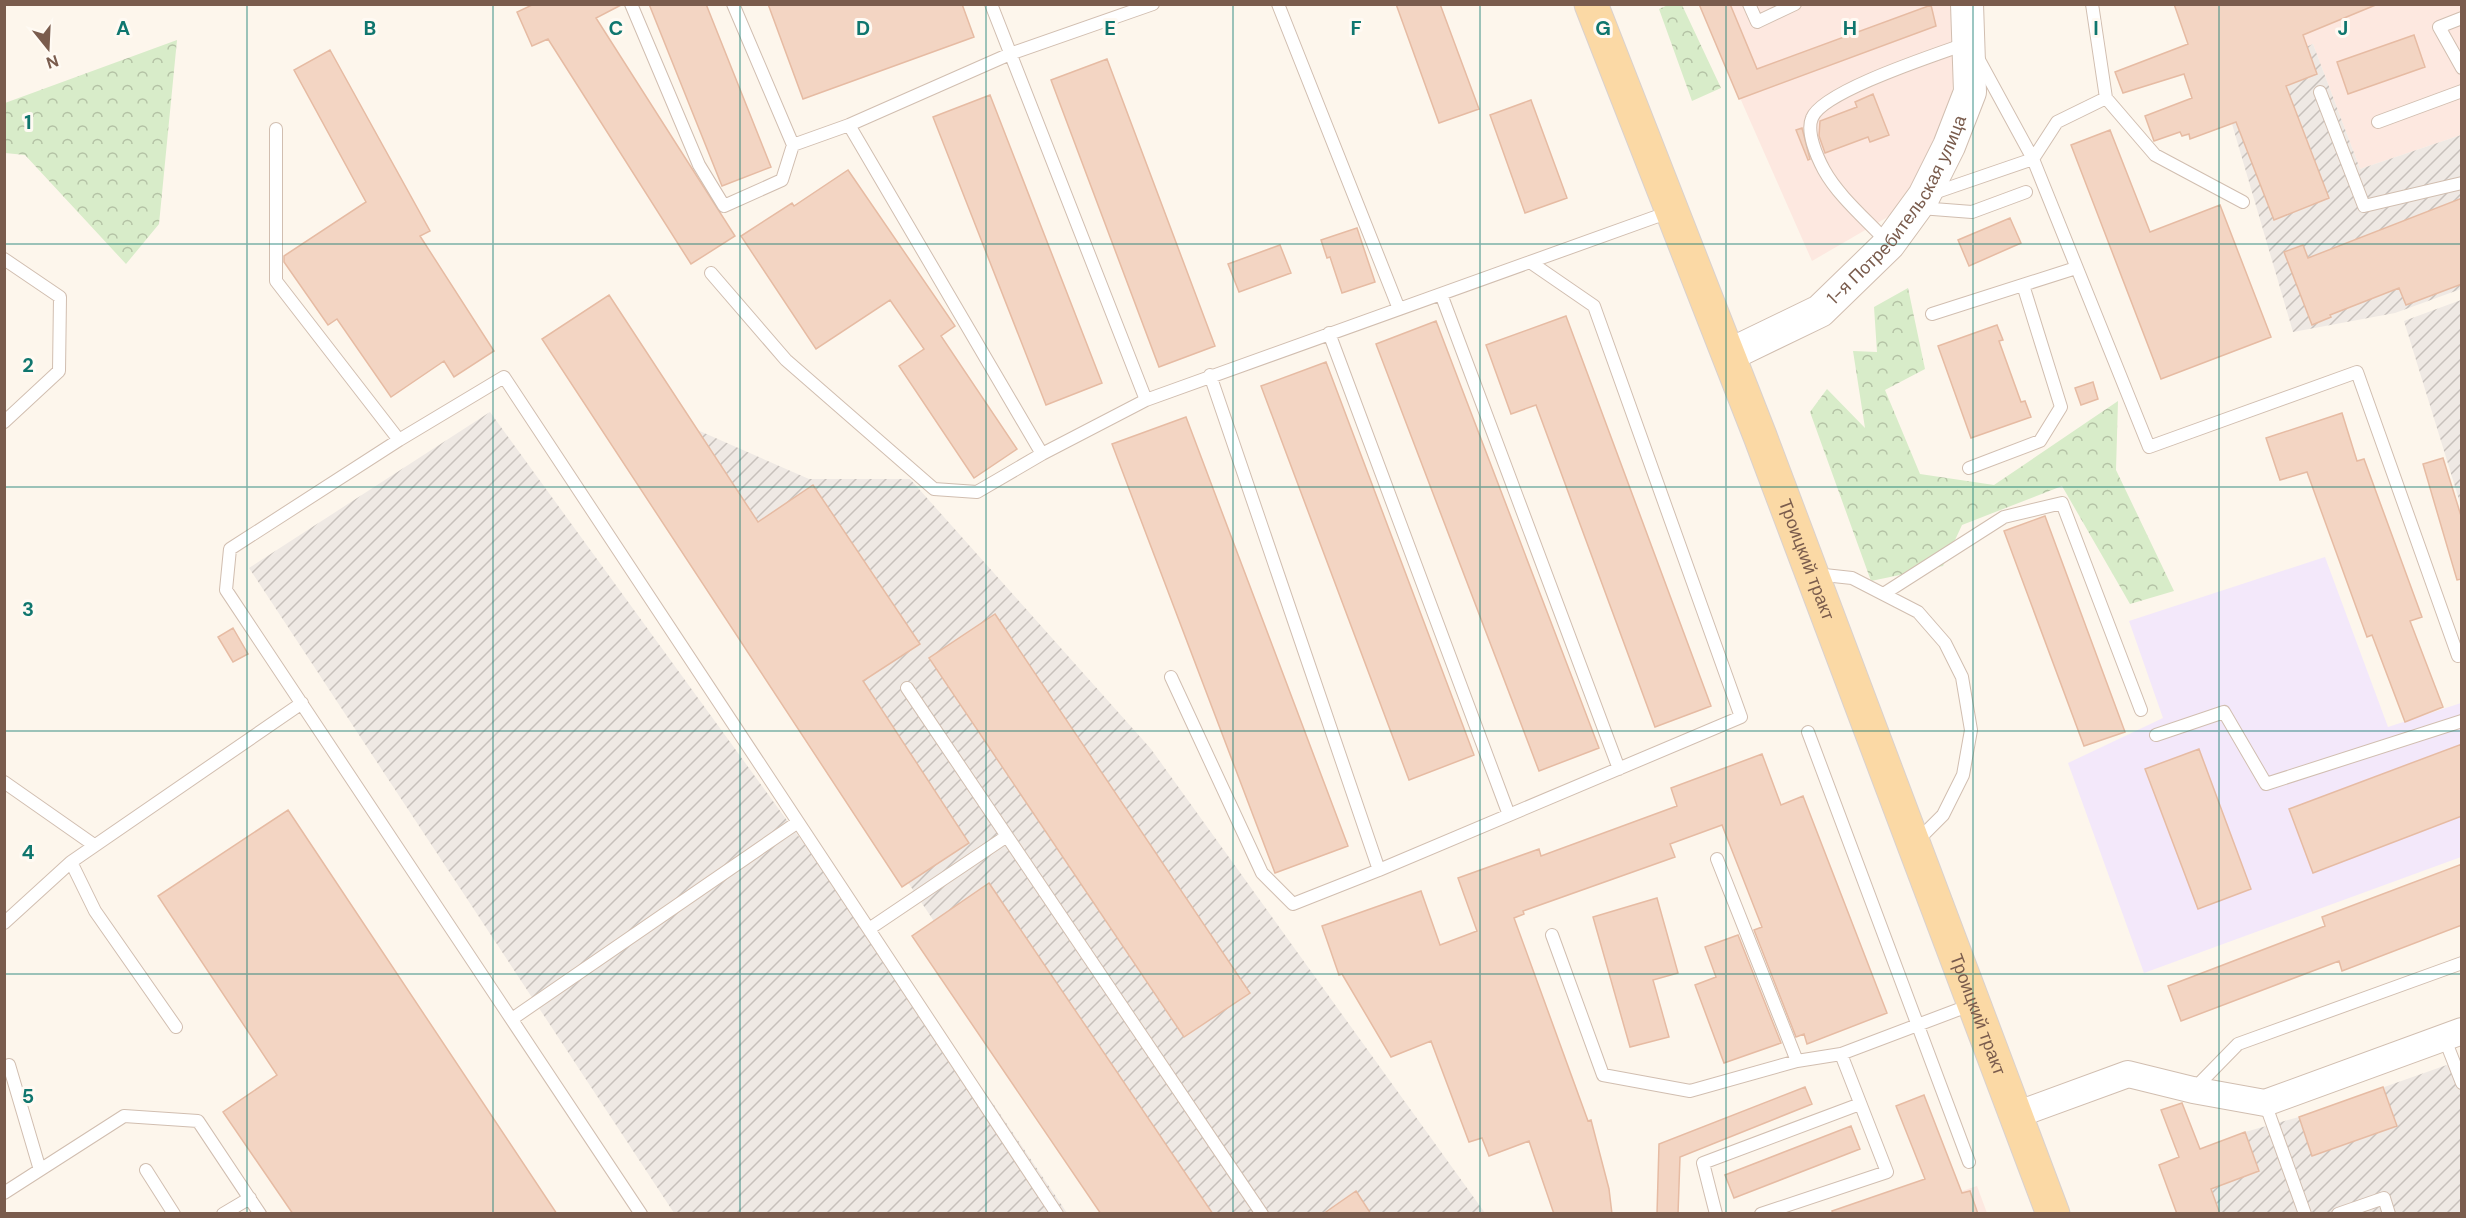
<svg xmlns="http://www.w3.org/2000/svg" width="2466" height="1218" viewBox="0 0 2466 1218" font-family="'DM Sans',sans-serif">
	<defs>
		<pattern id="industrial-furrows" width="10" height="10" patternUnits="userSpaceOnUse" patternTransform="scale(1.5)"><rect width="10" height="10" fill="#efe9e4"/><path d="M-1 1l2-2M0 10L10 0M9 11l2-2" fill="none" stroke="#c7c0bb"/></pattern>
		<pattern id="forest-crowns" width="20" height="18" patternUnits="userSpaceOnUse" patternTransform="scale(1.5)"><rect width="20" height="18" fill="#d8ecc9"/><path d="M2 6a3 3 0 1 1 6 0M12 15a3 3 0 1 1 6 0" fill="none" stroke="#b4c2a5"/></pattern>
	</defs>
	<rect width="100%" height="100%" fill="#fdf6ec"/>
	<path fill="#fde8e0" d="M1699,5H1951L1956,19L1952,103L1906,203L1886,218L1812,261Z
		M2181,5H2461V135L2360,169L2313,44L2220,83Z
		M1977,1186L1987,1213L1893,1214Z"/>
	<path fill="url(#industrial-furrows)" d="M2313,44L2360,169L2461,135V289L2395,313L2293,332L2220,83Z
		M2461,300H2462L2461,506L2404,321Z
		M565,372L809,479H910L1151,749L1485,1213H1130Z
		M490,412L994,1105L1067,1213H674L249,568Z
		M2461,1060V1213H2177L2159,1165L2245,1132L2299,1117Z"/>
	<path fill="#f3e8fa" d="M2325,557L2388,727L2461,703V857L2144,973L2068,763L2163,718L2129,621Z"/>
	<path fill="url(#forest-crowns)" d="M1668,5H1682L1721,88L1692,101L1659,9Z
		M177,40L159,224L126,264L25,155L5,153V103Z
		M1908,288L1925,369L1885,390L1920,474L1994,485L2118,401L2116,470L2174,591L2130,604L2062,486L1962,525L1943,566L1871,581L1810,412L1827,389L1865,428L1853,351L1877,352L1874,307Z"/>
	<path fill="#f3d5c3" stroke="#e6bba3" stroke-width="1.5" d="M534,4H623L596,18L735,236L691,264L548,39L532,46L517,12Z
		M649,4H706L771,167L722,186Z
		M768,4H962L974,37L803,99Z
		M1396,4H1440L1479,109L1439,123Z
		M1699,4H1730L1757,69L1931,5L1936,26L1739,99Z
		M2174,4H2378L2303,35L2317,74L2286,86L2329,198L2274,220L2236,122L2190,139L2189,134L2182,136L2180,132L2154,141L2145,116L2192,98L2184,74L2123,93L2115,72L2188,44Z
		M2414,35L2425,67L2348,94L2337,62Z
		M330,50L430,231L420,236L494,351L454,377L444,361L391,397L337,319L328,325L284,262V256L366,202L294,70Z
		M1107,59L1215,346L1159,367L1051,80Z
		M1873,94L1889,135L1870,142L1868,137L1825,153L1819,136L1820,121L1857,107L1855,102Z
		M990,95L1102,383L1046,405L933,117Z
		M1531,100L1567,198L1525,213L1490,115Z
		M1802,128L1810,159L1808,160L1796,130Z
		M2110,130L2150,232L2220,205L2271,337L2161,379L2071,145Z
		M848,170L955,326L941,336L1017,449L974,478L899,366L924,349L890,300L816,349L741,236L792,203L794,206Z
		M2462,198V284L2406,305L2399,288L2330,315L2331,317L2312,325L2284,252L2303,245L2308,258Z
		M2010,218L2021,243L1969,266L1958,240Z
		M1357,228L1375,282L1342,293L1330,257L1327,258L1321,240Z
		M1280,245L1291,273L1239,292L1228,264Z
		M609,295L758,522L813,485L920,644L863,681L969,843L902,887L542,339Z
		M1566,316L1711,706L1655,727L1536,405L1511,414L1486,345Z
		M1436,321L1599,748L1539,771L1376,344Z
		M1997,325L2003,340L1999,341L2021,402L2025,401L2031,417L1971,438L1938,346Z
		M1326,362L1474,755L1409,780L1261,386Z
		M2093,382L2098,399L2081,405L2075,388Z
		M2342,413L2357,461L2364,459L2422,617L2410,621L2443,707L2405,722L2372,635L2367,637L2307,472L2280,480L2266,438Z
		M1186,417L1348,846L1275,873L1112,444Z
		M2443,458L2462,519V579L2457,580L2423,464Z
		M2045,516L2125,732L2084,746L2004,531Z
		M995,614L1250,993L1184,1037L929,658Z
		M233,628L248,654L233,662L218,637Z
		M2462,744V816L2313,873L2289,809Z
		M2199,749L2251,889L2198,909L2145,769Z
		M1762,754L1781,805L1803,796L1887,1013L1807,1044L1804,1034L1796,1037L1754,930L1762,927L1722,825L1670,844L1675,857L1523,911L1524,914L1514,918L1588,1121L1591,1120L1609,1189L1612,1214H1554L1529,1141L1489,1156L1482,1138L1469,1142L1431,1041L1391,1057L1342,974L1339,975L1322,926L1421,891L1440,945L1477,931L1458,878L1539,849L1541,856L1677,806L1671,788Z
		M288,810L318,855L557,1214H293L223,1112L277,1075L158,896Z
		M2462,864V925L2342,971L2339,961L2181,1021L2168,986L2325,926L2322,917Z
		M989,883L1213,1214H1101L912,936Z
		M1657,898L1678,973L1653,980L1669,1037L1630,1047L1593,917Z
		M1738,935L1781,1043L1724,1063L1695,985L1716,977L1705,947Z
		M1805,1087L1812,1104L1680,1157L1678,1214H1657L1659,1144Z
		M2383,1087L2397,1126L2312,1156L2299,1117Z
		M1924,1095L1962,1193L1970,1191L1978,1214H1833L1832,1211L1925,1179L1896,1106Z
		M2182,1103L2200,1149L2245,1132L2259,1171L2211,1189L2220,1214H2177L2159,1165L2179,1157L2161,1110Z
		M1851,1126L1860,1149L1734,1198L1725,1175Z
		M1356,1191L1371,1214H1323Z"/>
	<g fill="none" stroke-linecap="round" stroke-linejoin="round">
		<g stroke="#d1beb0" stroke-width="14">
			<path id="service" d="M631,4L699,165L724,206L782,180L793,145
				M733,4L793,145L849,125L1010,54L1153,4
				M991,4L1146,400
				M1278,4L1399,309
				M1749,4L1757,22L1795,4
				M2092,4L2106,98
				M2462,18L2439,27L2462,68
				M1978,58L2033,159L2057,122L2106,98L2155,155L2243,202
				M2320,92L2364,206L2462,183
				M2378,122L2462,91
				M849,125L1042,454
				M276,129V281L399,440
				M1931,194L2033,159L2149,447L2357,372L2458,656
				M1920,208L1972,212L2026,192
				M1888,243C1867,220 1839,197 1824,170C1817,157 1806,132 1812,118C1822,91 1938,54 1968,43
				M4,259L60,297L59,371L4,422
				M711,273L786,360L934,489L977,492L1042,454L1146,400L1672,211
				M1441,294L1619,769
				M1932,314L2076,268
				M1329,333L1509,815
				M1210,375L1379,870
				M1969,468L2040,441L2061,407L2023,285
				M1815,574L1852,578L1918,612L1945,643L1962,677L1971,730L1963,775L1943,815L1916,842
				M1885,593L2004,517L2062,503L2141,710
				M1171,677L1262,873L1293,904L1379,870L1741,717L1594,306L1530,262
				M907,688L1262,1214
				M1808,732L1969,1162
				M2156,735L2224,712L2266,784L2462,721
				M4,782L94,845
				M1717,859L1797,1061
				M4,923L71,862
				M869,929L1007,836
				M1552,935L1603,1075L1690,1091L1797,1061L1841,1054L1973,1004
				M512,1019L798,822
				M176,1027L95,911L71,862L302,703
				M2444,1037L2462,1083
				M9,1065L40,1170
				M2194,1089L2238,1044L2462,963
				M2265,1103L2305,1214
				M146,1170L174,1214
				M4,1193L124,1116L198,1121L260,1214
				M223,1214L250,1198
				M641,1214L226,590L230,549L399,440L504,377L1057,1214
				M1716,1214L1703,1163L1860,1104
				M1761,1214L1887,1172L1841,1054
				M2338,1214L2384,1198L2389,1214"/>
		</g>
		<g stroke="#d1beb0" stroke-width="28">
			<path id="minor" d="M2016,1115L2128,1074L2193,1090L2265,1103L2462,1031"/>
		</g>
		<g stroke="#d1beb0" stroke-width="34">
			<g id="tertiary">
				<path id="s1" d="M1729,355L1820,311L1889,244L1924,196L1949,146L1970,92L1967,4"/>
			</g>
		</g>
		<g stroke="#dad1cd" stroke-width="35">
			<g id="primary">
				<path id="s2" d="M1591,4L1760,436L2053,1214"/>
			</g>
		</g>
		<use href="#service" stroke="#fff" stroke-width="12"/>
		<use href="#minor" stroke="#fff" stroke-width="26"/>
		<use href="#tertiary" stroke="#fff" stroke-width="32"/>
		<use href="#primary" stroke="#fbd9a5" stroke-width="33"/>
	</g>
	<path fill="none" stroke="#0f766e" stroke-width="1.5" stroke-opacity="0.55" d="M247,4V1214M493,4V1214M740,4V1214M986,4V1214M1233,4V1214M1480,4V1214M1726,4V1214M1973,4V1214M2219,4V1214M4,244H2462M4,487H2462M4,731H2462M4,974H2462"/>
	<g text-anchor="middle" stroke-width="6" stroke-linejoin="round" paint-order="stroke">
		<g font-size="18" fill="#7a5c4d" stroke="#fffaf3">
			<text dy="6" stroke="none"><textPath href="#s1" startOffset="230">1-я Потребительская улица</textPath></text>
			<text dy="6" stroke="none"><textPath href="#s2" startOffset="596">Троицкий тракт</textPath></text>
			<text dy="6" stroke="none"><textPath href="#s2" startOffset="1082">Троицкий тракт</textPath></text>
		</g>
	</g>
	<g font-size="20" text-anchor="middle" font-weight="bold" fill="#0f766e" stroke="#fffaf3" stroke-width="6" stroke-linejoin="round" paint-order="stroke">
		<text x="123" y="35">A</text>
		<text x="370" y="35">B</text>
		<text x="616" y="35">C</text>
		<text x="863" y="35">D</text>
		<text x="1110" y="35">E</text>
		<text x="1356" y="35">F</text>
		<text x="1603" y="35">G</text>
		<text x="1850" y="35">H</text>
		<text x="2096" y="35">I</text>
		<text x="2343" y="35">J</text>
		<text x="28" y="129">1</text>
		<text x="28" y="372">2</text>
		<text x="28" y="616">3</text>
		<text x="28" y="859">4</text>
		<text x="28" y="1103">5</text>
	</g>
	<rect width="2466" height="1218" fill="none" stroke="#7a5c4d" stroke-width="12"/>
	<g transform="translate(48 48) rotate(162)" stroke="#fffaf3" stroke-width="4.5" paint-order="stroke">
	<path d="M0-4.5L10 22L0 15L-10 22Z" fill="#7a5c4d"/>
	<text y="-9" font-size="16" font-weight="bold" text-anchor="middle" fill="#7a5c4d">N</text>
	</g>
</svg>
